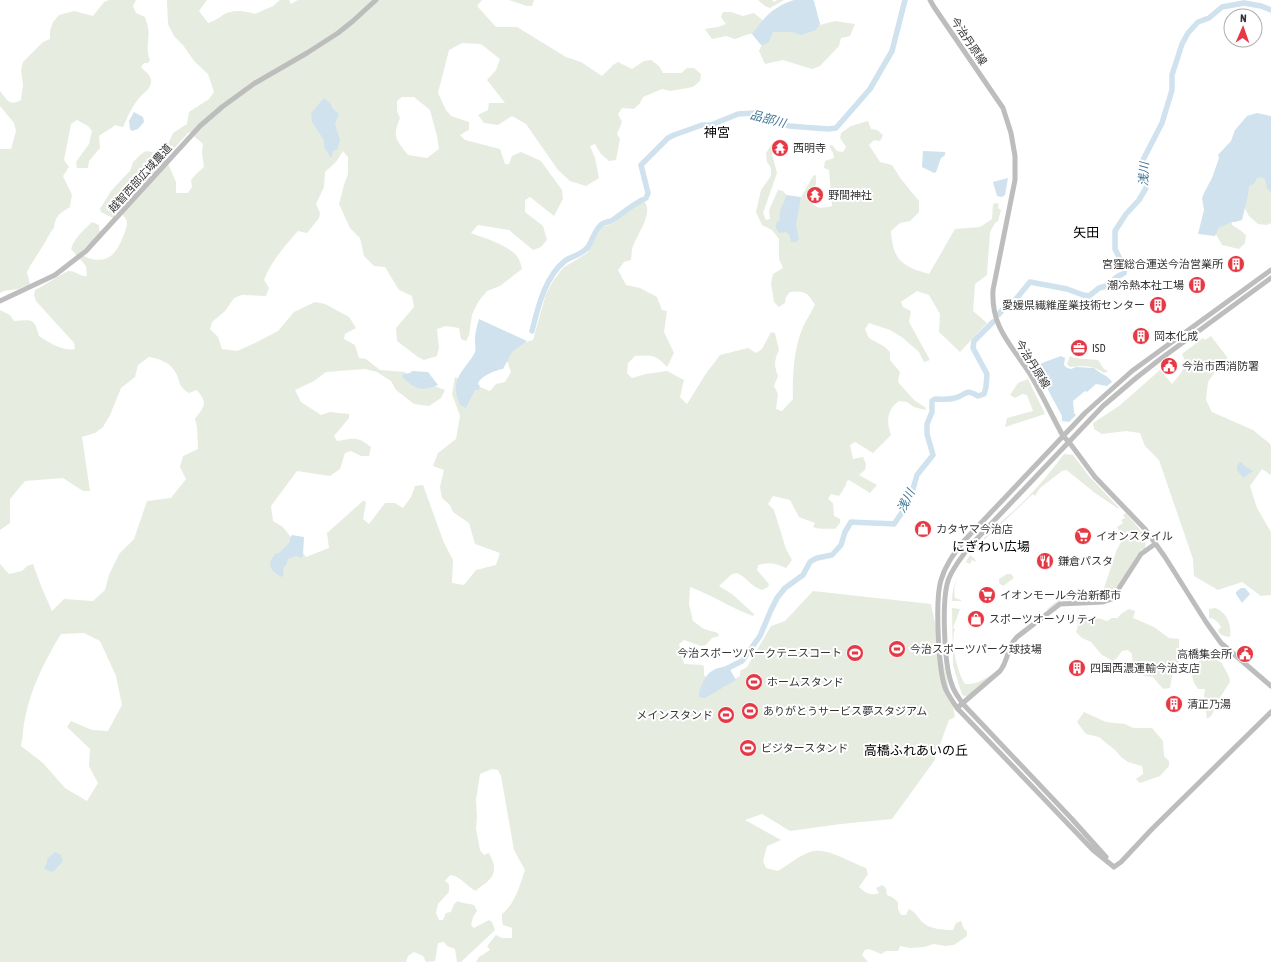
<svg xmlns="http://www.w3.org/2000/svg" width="1271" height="962" viewBox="0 0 1271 962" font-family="'Asap Condensed','Noto Sans JP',sans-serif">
	<rect width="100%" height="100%" fill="#fff"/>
	<path fill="#e6ecdf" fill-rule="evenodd" d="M109,0H136L133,6L136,13L145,17C146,20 147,23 148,27C150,38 145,49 150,60L148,63H144L141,67C145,72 152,75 151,82C151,89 144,92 140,97C132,106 128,116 123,127L115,125C110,130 105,131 99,136L100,148L89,161L88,168H77L76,162L89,144L92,131L88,126L77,120L71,124L64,160L69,167L63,176L72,195L70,207C60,213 55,216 54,228C49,233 48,238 44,244C38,254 32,262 27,272L30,284L18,289L4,291L0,293V149H11L16,131L14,123L0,106V91C8,101 9,106 21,100L23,85L21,70L23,62L43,42L50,39V31L53,22L59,15L74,11L93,16L104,2Z
		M167,0H207L199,11L208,23C214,21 217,19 223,15C233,9 244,11 255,14L273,6L280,0H289L291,4L298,0H482L477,6L496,27H517L566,57L581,62L602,76L613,65L618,62L632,69L644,61L651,60L659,66L663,73H681L687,68H694L701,74L700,81L693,87L670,91L662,89L643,97L640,103L634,109L622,108L618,114L622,122L617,134L620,139L616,160L609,161L601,154L595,144L590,146L595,158L599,178L586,186L570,181L558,170L526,124L512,116L498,125L484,123L478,115L488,110L489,103H505L487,80L496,70L500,59L481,44L462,43L449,50L438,93L446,110L451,116L469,122V130L460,135L465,140L500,149L505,164H509L512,156L521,152L541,161L562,190L563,199L554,216L530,197L525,200V212L543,226L547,240L541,247L533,250L509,230L478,225L471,233C484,238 504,244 514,253C519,257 521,264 522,269L500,286L487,291L478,302L472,315L469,335L466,341L461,339L459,328L446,326L437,329L439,347L437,356L424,360L418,357L397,341L396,328L414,307L412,296L399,290L385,267L374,266L364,256L360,238L350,228L339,204L344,185L348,174V157L343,151L336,162L325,172L324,187L316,204L320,213L319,218L307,233L298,231C285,246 271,261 264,280L269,288L266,296L242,295L234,298L225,311L212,322L210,329L218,337L222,349L237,351L255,343L278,331L294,312L315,302L325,304L349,317L356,328L345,334L344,339L355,345L359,358L366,359L380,370L405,372L412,381L432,385L445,390L441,398L429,406L414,404L396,390L391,381L377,372L365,369L326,372L314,381L295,390L301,402L321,415L330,412L349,414V418L334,436L337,441C353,438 358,436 371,447L369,456H361L351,451L345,453L340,469L330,476L297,471L271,506L273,521L283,527L306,557L329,548L327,533L364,500L366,503L363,519L369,524L385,503H395L403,508L411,497L415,486L423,485L444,543L453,560L452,583L464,585L476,570L496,565L500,553L475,544L469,523L453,512L450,505L442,498L440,487L444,470L433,466L438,453L456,439L460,416L452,394L455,377L490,391L496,384L505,382L511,372L506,358C513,345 519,344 533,340L546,294L553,281L563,268L587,253L602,227C616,224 619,219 629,210C633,206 638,205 642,200C656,208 638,234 634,244C631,248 632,255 631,260L624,262L618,270L626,285L640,288L657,297L662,310L667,311L664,332L674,353L667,367C655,354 652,355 635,356L628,363L627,373L632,378L646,374L667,371L684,380L680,397L687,404L705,375L720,355L748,348L756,353L762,349L771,332L775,333L779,350C774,360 774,366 778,376L774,386L778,394L776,409L782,411L793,399C792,377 794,347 803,327C806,320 811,313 815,305C808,293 805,290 790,292L786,297L785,303L779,307L774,302L771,283L773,274L783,268L779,259V239L772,230L762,225L756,212L761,190L771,176V168L767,162L766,153L774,141L778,143L772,154L777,173L763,213L766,220L770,219L769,210L778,190L783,191L789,198L797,205L813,176L816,175V185L809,190L807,198C816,209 819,209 832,206L829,170L824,168L825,161L834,158L833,153L829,146L832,145L837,151L843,152L846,147L840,138L841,133L851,126L868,121L871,129L877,130L883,135L880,141L874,140L869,145L880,162L892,165L901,179L919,201V212L910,221L900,223L891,231C893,260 901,266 929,274L955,229L980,227L992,219L993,205L995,203L999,204L998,208L1001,210L998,221L995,223L990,232L987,275L975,284L973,311L987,323L960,352L939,332L940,314L929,295L917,291L901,302L903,307L911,311L909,322L930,360L924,362L919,352L903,338L890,330L869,323L865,329L869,338L885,347L890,352V360L900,372L898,382L914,400L926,408L925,410L914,407L907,402L899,401C887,409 886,422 891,435L873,453L855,442L850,445L853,459L863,457L866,464L865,470L859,475L877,485L870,493L849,480L847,481L845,487L839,496L831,494L828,499L833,503L834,516L840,519V523L835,529C827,528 821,530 813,527L815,523L799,517L790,500L773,496L768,504L774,510L786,549L792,560L786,568C775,563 770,562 758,565L757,570L769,584L768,587L762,590C750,586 748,578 737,573L732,574L719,586L732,594L754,614L753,616C731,608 712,595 690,587L689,604L693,621L704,629L718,633L719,636L712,638L706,645L701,646L684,640L679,644L684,664L703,665L704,667V675L708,680L727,678L724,688L728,683L740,676V671L747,667L771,626L785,621L813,591L931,604L955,717L949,720L934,761L892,819L841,824L790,831L762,814L745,820L781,840L767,846L763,861L766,868L778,871C788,865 800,855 810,852C826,846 851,863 866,868L868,874L859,887C865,893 871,896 879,893L876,888L882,885L886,888L887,895L892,897L898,902V909L901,915H906L909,909C918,914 917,917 922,922C929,929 943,930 953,930L956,923L961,921L964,929L967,931V936L954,945L945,946L934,944L924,947L910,948L900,946L898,951H886L881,954L869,949L865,950L862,955L868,962H476L479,957L490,950L487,946L496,935L502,938H512V928L503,925L502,921V914C515,904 520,885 525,870L514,850L501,776L498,770L492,769L480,774L476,800L477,817L476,829L480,850L484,855L489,853C494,863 498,872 488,881C483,886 480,886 476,891C467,887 461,876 450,875L445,881L449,884V892L438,904L436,913L439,920H443L446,913L451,912L454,904L458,901C463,904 468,903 474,905L477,911L473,917L471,925L474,928L489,920L492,922L495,930L461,962H457L455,949L447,946L444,942L438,943L435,961L426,962L423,956L414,952L408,956L406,962H0V564L9,574L22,571L27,566L33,564L41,586L52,611L64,599L93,601L105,590L109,575L119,554L134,539L147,501L171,498L186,479L180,467L183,456L198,449L197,427L195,419C205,405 208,404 197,390L189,393C177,386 181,380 174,370C168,361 158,359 149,357L138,365L135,377L121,388L110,415L103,427L95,433L82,437L90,491H83L63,478L25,481L10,499V523L0,530V310L10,315L14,321C32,320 34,317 39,336C47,342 65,352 75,349L74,343L36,301L34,295L35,290C40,288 66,271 69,271C76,271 80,277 87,276L86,266L71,249C74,238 85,229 92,222L99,225V230L101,232L80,253C88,260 102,263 112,255C118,250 126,232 127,224C127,218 123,215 119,212L113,218L101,212L100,209L111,191L123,178L130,171L133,162L140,155L146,151L164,154L176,182V193H188L192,187L191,180L196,174L204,167L202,153L203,144L189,132L170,153L167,146L173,133L187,124L189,112L209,99L214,92L208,74L194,61L183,45L174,36L168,24ZM402,97H414L430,110L437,136L439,149L427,158L408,155C396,139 392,137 400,118L397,111V101ZM84,633L100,641L116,676L122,705L108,731L92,730L71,721L67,727L90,749L89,766L98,783L87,801L65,788L43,763L21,746C23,737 23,727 25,718C31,688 45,660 61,634Z
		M509,0H534L532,6H527Z
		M758,0H772L774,2L777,0H784L770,8L765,6Z
		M723,12H731L743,16L754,13L766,23L812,27L835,21L855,24L850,36L841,38L839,46L820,66L812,69L783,60L765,64L759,51L763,42L756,34H749L735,39L726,36L712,39L705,29L718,27L726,24L721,17Z
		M1253,172L1271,180V223L1267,225L1258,224L1249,216L1242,203L1232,218V225L1240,230L1246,235L1245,243L1239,249L1222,245L1213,229Z
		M1211,336L1227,357L1225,366L1216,370L1208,382L1206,400L1212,412L1253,430L1269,443L1271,446V475L1262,469L1250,486L1257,508L1271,532V595L1261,596L1242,582L1218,590L1194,576L1193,559L1159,460L1145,446L1140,433L1126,431L1102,434L1094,429L1093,423L1119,406L1160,370L1172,384L1181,373L1186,363L1182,354L1203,338L1205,340Z
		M1070,356L1074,358L1098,360L1104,369L1108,371L1104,373C1092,365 1084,366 1070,367L1067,364Z
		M1028,379L1045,414L1005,427L1007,418L1033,411L1027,395L1022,394L1015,398L1010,395L1018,383Z
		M1064,454L1073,455L1089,476L1119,508H1117L1095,493L1069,472L1066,470L1062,471L1040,488L1035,496L1033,494L981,543L978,552L975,548C990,530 1009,516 1026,499C1040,485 1052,470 1064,454Z
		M1126,513L1146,537L1145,550L1142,549L1136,557L1112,596C1095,603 1080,597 1064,600C1058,602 1053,606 1048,610L1047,609C1053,604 1059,599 1067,597C1076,594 1078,595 1086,590L1088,592L1093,588L1096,591L1104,588L1117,549L1123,539L1117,527L1123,523L1121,520L1125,518L1123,515Z
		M970,555L975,559L976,562L972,560L970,564L966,562C959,573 952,585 955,598L961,600V601H952C952,583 961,570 970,555Z
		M1007,574H1011L1014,578L1003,586L999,583V579Z
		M952,608L960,609L953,628L955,629C950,642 957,672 965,684C976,685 984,679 993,674L969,697L962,695L953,665Z
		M1215,608C1227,612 1232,625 1230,637C1225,636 1220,636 1218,630L1221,627C1218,622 1215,618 1209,618V609Z
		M1129,609L1135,611L1133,618L1154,627L1169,638L1179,639V661L1173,671L1170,688L1163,689L1153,677L1144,676L1133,664L1132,654L1128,650L1122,651L1117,658L1113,661L1102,655L1091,642L1082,638L1076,632L1078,626L1076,619C1087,615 1096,617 1107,621L1112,618H1117L1122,613Z
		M1209,655L1222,663C1224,669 1230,675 1230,682L1217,702L1212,715L1207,719L1204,696L1205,689H1198L1194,683L1192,676L1198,662Z
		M1084,712L1106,722L1125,724L1133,728H1152L1163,741L1164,756L1169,761V766L1160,776L1140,783L1136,779L1143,774V771L1142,766L1128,762L1121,757L1116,751L1099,737L1086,734L1077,722Z"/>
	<path fill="#cfe2ee" d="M794,0H813L814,1L820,24L816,30L801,35L792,32H773C769,39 772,44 761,45L752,34C765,17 772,7 794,0Z
		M324,98L330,103L333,109L339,114L335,124L340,140L337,150L333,151L331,158L324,147V140L312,122L311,113Z
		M134,112L143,117L144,122L138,129L132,131L130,129L129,121Z
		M1257,113L1271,116V193L1267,188L1265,179L1261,177L1257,178L1254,184L1249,186L1248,195L1242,220L1235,222H1230L1226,225L1219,227L1215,236L1198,234L1204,210L1202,198L1204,193L1212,178L1219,158L1218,155L1231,141L1235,130L1247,116Z
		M923,151L945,152V155L941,158L936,172L934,173L922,167Z
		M1008,178L1005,195L1002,197L997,196L993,182Z
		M786,195L801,197L796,225L799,239L796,242H791L789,234L785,232L779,233L776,228V223L780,220C778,207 785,205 786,195Z
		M479,319L527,341L512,352L503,369C496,370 480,376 478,384L480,386L479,390H475L466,408L460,405C458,400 456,395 456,390C455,374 469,365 475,352C476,349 475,344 475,340C475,332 477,326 479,319Z
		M1061,356L1065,358L1064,365L1067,368L1071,369L1076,367L1094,368C1100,374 1108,375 1112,382L1107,386L1096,384L1087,392L1085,391L1073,401L1074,413L1076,415L1069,422L1062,421V416L1041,377L1035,372L1042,363Z
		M412,371L428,372L438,385C421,392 415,389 402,377L404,374L410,373Z
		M1240,462H1241L1246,467L1253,471L1243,478L1237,470V465Z
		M292,535L304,537L303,555L302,558L296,556L288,559L286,565L283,568L284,575L281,577L273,571L270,566L271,560L275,554L279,553L290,542V538Z
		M1241,588H1245L1250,594L1242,603L1236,594V592Z
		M728,666L736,680L705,698L699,697C698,690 706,674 712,671C716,668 723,667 728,666Z
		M55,852L61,855L63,861L53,872L46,870L44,868L47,863V859Z"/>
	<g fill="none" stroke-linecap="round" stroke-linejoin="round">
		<path stroke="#cfe2ee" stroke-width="5.5" d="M1011,305L1030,282L1067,289L1083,295L1089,296L1099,288L1106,286L1117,277L1124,273L1125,269L1115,249V231L1126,214L1139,200L1146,188L1147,183L1143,160L1162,123L1172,90V75L1182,44L1188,33L1198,22L1209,18L1222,7L1244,3L1261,6L1271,10
			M999,314L1003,309
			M532,331C538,307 545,276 566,260C573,256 582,254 587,248C593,241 594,230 602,224C605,222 610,222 613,220C624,212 633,204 646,198L648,193L641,165L668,138L674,135L702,125H711L738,114L754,113L789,126L828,129L836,128L870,89L892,51L905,0
			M724,670L742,661L760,636L771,610L777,598L785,588L803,575L810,562L813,560L817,558L832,555L841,545L845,532L851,522C866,523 880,523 894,524L901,514L913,489L917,475L933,455L927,434V424L932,412V401L935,399C942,399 948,400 955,398C967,395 964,388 978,396L984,394L986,387L987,374L973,348L974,341L993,322"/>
		<path stroke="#bdbdbd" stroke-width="5" d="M930,0L934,7L1003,108L1011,133L1015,156V180L993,290C991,328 1011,344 1030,374C1042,394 1052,416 1063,436L1069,442L1095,477L1145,529L1165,557L1206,622L1221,643L1271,686
			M0,301L55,275L86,251L200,126L222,107L255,83L307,53L338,33L353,21L376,0
			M957,708L1000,671C1009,660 1006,648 1017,637L1060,604L1103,602L1112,599L1141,554L1155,544
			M1106,857L1071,818L963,704C959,698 954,692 952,685C944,665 941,598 949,578C954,566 962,557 969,547L1103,406L1136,378L1159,360L1271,278
			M1114,867L1093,850L957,708C953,702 949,696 946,690C938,672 935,599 941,580C945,566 953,555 962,543L1085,413L1132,371L1271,270
			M1114,867L1121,862L1152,829L1271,712"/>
	</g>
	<defs>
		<g id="temple-disc" transform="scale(0.9)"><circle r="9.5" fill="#e63946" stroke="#fff"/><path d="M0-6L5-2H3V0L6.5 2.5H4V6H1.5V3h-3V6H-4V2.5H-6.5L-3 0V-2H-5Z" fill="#fff"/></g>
		<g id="building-disc" transform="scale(0.9)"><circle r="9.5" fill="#e63946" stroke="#fff"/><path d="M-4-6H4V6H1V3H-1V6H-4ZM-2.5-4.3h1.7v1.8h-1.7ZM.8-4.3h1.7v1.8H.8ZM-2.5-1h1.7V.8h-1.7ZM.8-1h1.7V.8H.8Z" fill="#fff"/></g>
		<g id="office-disc" transform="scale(0.9)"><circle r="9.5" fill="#e63946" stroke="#fff"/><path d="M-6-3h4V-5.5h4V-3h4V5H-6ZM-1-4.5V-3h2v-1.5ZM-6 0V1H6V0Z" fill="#fff"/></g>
		<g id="civic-disc" transform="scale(0.9)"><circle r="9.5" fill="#e63946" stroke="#fff"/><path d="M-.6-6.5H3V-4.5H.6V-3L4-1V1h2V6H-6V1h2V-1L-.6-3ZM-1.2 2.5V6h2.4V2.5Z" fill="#fff"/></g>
		<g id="shop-disc" transform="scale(0.9)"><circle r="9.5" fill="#e63946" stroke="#fff"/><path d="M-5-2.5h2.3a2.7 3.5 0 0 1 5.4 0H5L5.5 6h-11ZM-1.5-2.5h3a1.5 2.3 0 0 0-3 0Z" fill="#fff"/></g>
		<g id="supermarket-disc" transform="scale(0.9)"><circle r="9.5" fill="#e63946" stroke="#fff"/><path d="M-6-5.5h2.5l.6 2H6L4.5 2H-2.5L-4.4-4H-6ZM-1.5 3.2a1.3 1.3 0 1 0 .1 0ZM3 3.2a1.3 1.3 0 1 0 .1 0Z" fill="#fff"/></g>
		<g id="restaurant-disc" transform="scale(0.9)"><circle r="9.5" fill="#e63946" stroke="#fff"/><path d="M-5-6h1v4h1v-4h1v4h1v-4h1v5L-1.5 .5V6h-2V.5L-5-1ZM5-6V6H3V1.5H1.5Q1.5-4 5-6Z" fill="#fff"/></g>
		<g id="stadium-disc" transform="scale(0.9)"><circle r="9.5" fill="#e63946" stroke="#fff"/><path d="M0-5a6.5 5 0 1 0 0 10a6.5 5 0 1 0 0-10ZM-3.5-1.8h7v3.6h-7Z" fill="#fff"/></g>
	</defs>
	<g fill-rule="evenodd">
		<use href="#temple-disc" x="780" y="148"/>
		<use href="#temple-disc" x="815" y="195"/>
		<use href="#building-disc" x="1236" y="264"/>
		<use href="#building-disc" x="1197" y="285"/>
		<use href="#building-disc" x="1158" y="305"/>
		<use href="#building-disc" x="1141" y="336"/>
		<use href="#office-disc" x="1079" y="348"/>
		<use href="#civic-disc" x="1169" y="366"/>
		<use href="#shop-disc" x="923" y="529"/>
		<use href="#supermarket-disc" x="1083" y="536"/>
		<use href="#restaurant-disc" x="1045" y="561"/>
		<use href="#supermarket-disc" x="987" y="595"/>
		<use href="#shop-disc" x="976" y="619"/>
		<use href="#stadium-disc" x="897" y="649"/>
		<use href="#stadium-disc" x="855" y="653"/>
		<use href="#civic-disc" x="1245" y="654"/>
		<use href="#building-disc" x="1077" y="668"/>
		<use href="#stadium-disc" x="754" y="682"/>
		<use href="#building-disc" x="1174" y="704"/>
		<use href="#stadium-disc" x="750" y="711"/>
		<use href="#stadium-disc" x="726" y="715"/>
		<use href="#stadium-disc" x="748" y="748"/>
	</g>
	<g text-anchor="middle" stroke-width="4" stroke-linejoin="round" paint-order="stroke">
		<g font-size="11" fill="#333" stroke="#fff">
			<text transform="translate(969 41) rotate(56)" y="4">今治丹原線</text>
			<text transform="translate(140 178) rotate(-48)" y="4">越智西部広域農道</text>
			<text transform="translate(1033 364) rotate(58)" y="4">今治丹原線</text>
		</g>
		<g font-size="11" fill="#333" stroke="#fff" text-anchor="start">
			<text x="793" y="152">西明寺</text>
			<text x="828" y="199">野間神社</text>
			<text x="1223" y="268" text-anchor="end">宮窪総合運送今治営業所</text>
			<text x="1184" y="289" text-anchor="end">潮冷熱本社工場</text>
			<text x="1145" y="309" text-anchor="end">愛媛県繊維産業技術センター</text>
			<text x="1154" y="340">岡本化成</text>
			<text x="1092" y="352">ISD</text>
			<text x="1182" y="370">今治市西消防署</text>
			<text x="936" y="533">カタヤマ今治店</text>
			<text x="1096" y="540">イオンスタイル</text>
			<text x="1058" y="565">鎌倉パスタ</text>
			<text x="1000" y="599">イオンモール今治新都市</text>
			<text x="989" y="623">スポーツオーソリティ</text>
			<text x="910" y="653">今治スポーツパーク球技場</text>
			<text x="842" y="657" text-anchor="end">今治スポーツパークテニスコート</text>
			<text x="1232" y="658" text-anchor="end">高橋集会所</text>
			<text x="1090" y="672">四国西濃運輸今治支店</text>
			<text x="767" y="686">ホームスタンド</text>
			<text x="1187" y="708">清正乃湯</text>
			<text x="763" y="715">ありがとうサービス夢スタジアム</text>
			<text x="713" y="719" text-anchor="end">メインスタンド</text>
			<text x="761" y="752">ビジタースタンド</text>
		</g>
		<g font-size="12" font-style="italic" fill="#3f7597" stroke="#fff">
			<text transform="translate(768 119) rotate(15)" y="4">品部川</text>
			<text transform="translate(1144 174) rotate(-88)" y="4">浅川</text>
			<text transform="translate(906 501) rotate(-63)" y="4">浅川</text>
		</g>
		<g font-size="13" fill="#000" stroke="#fff">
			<text x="717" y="137">神宮</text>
			<text x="1086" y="237">矢田</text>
			<text x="991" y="551">にぎわい広場</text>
			<text x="916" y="755">高橋ふれあいの丘</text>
		</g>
	</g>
	<g transform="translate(1243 28) rotate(2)"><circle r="19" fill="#ffffff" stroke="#adadad"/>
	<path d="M0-3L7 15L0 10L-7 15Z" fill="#e63946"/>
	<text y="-6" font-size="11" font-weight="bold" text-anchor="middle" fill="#333333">N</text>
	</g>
</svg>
